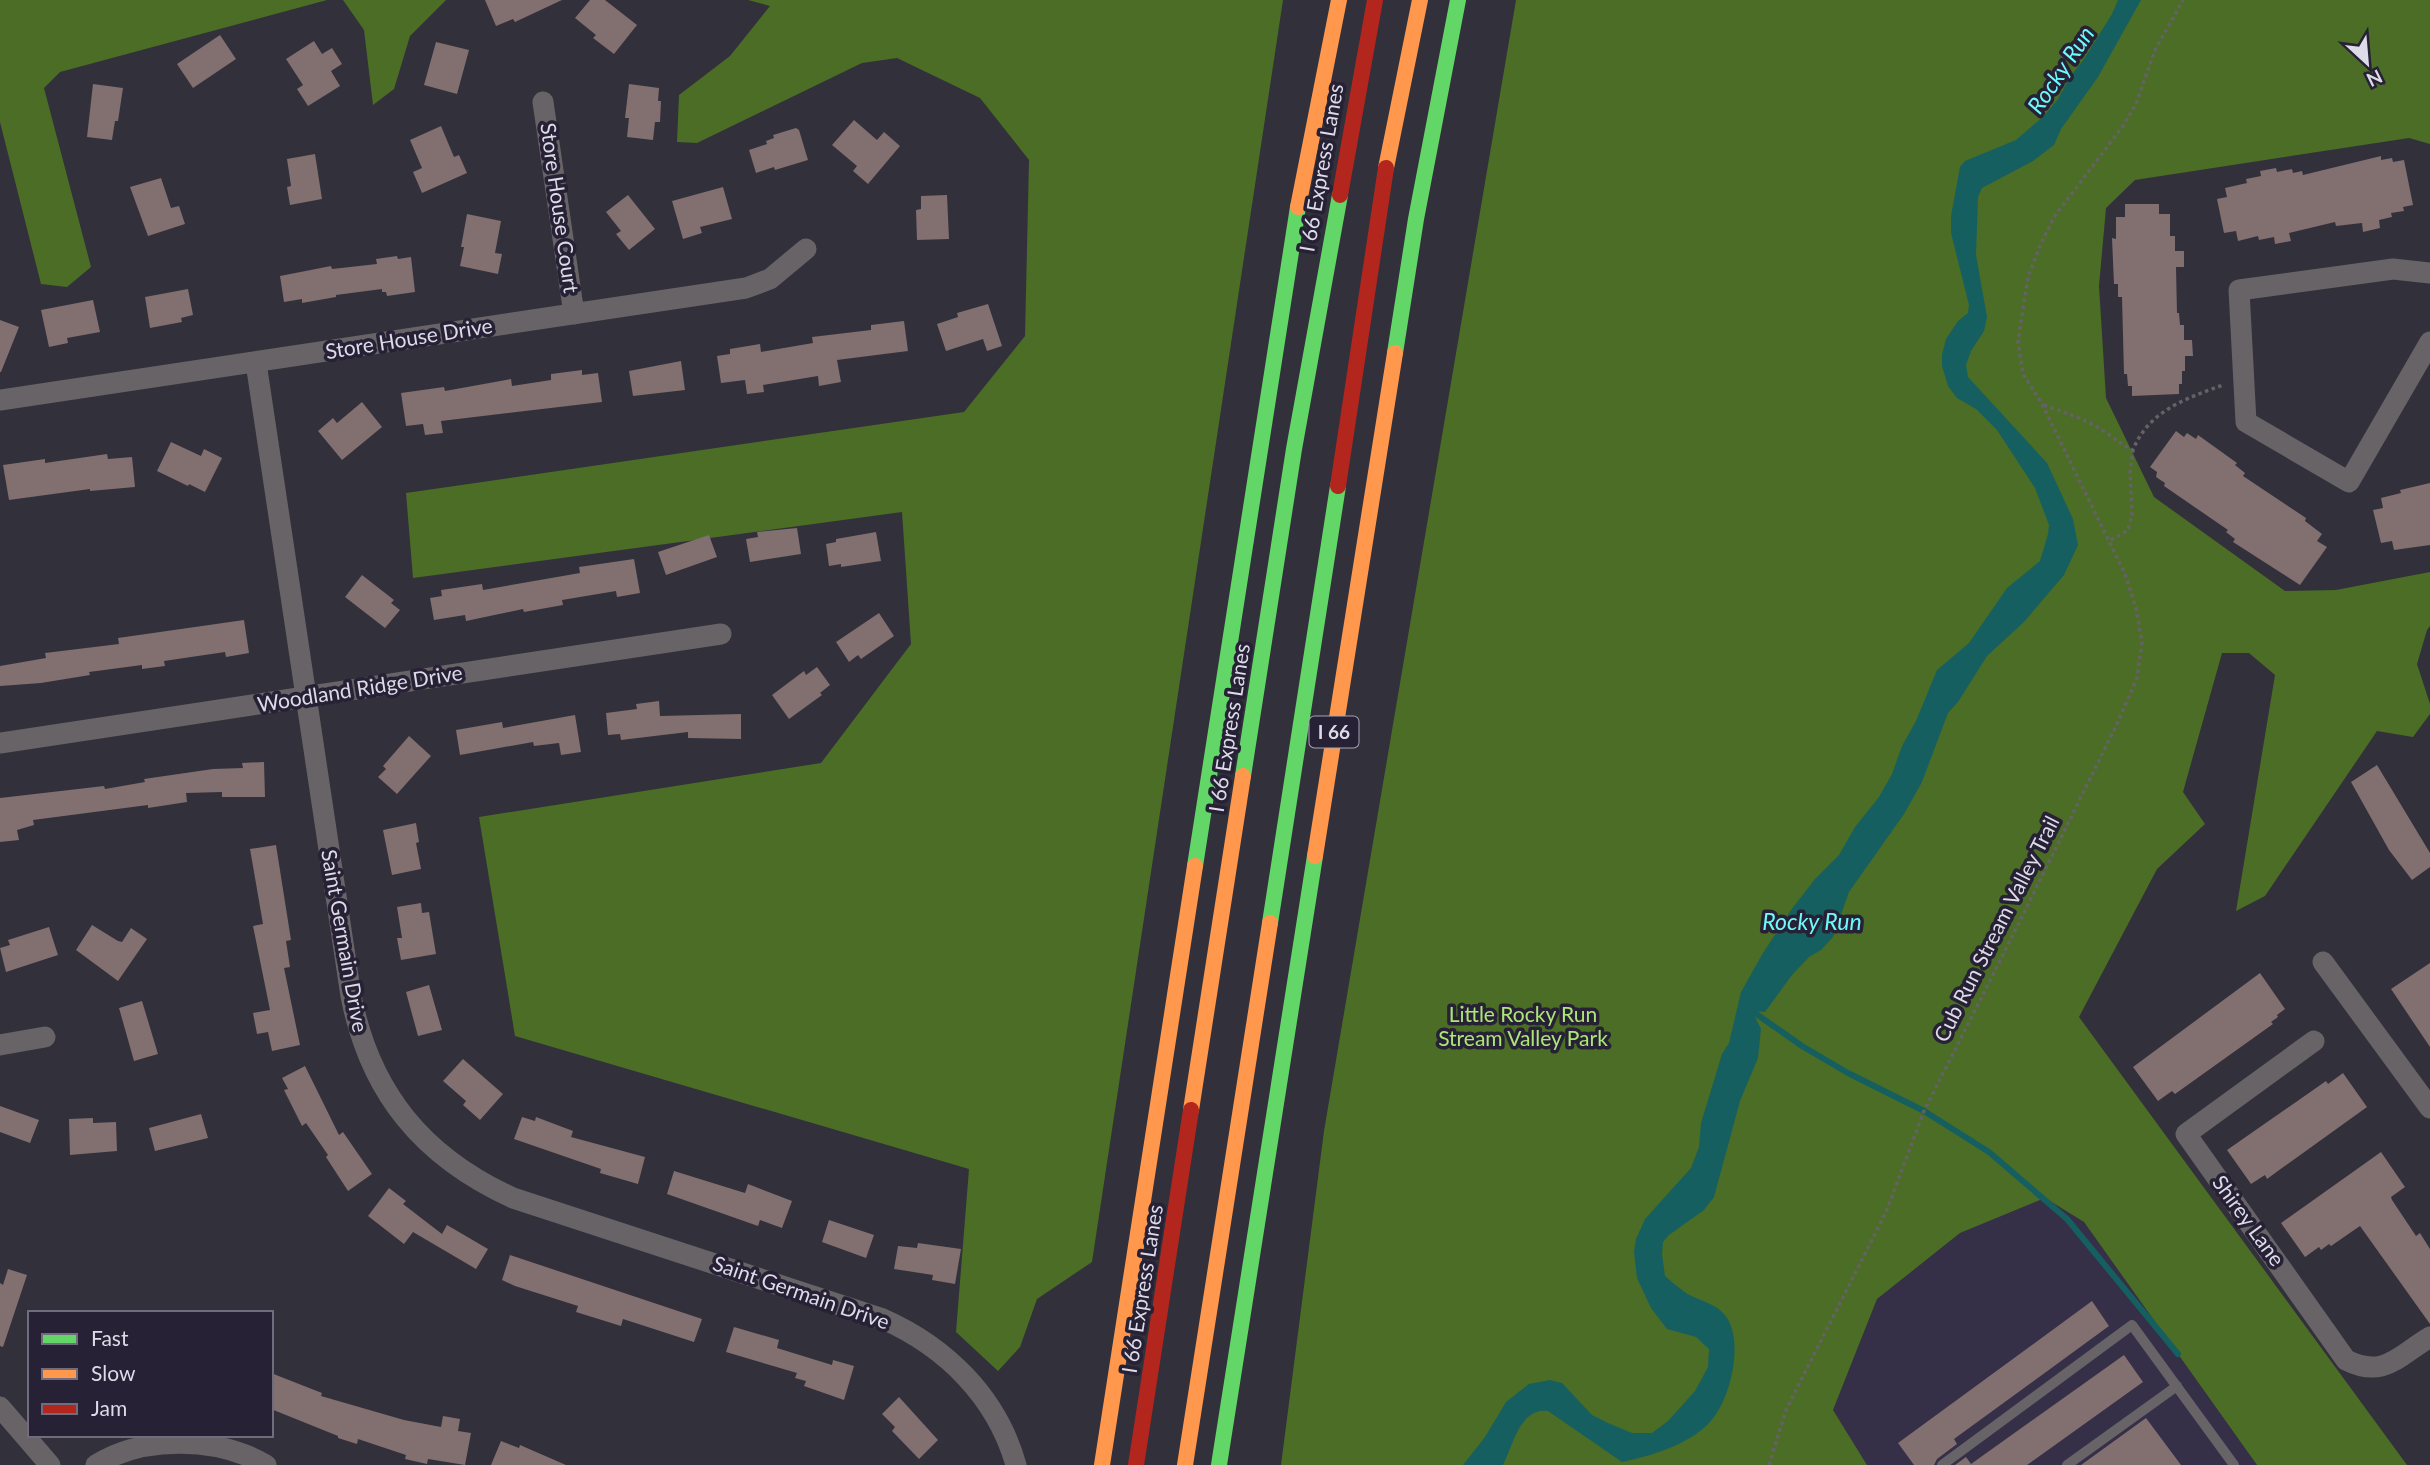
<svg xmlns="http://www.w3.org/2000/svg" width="2430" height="1465" viewBox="0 0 2430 1465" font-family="Lato,sans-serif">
	<rect width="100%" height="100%" fill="#32303b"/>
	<path fill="#352f48" d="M2045,1198L2084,1222L2257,1465H1867L1833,1410L1877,1299L1960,1233Z"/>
	<path fill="#4b6d25" d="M0,0H327L60,72L44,88L91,267L67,287L41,284L0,122Z
		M343,0H446L410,36L394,89L373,105L364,30Z
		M748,0H1283L1092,1262L1037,1299L1020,1347L998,1371L956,1332L969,1169L515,1036L479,817L821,763L911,644L902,512L413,578L406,493L964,412L1025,336L1029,160L980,98L897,58L862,63L697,143L677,142L679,95L730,56L770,6Z
		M1516,0H2430V144L2409,138L2135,180L2106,208L2099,286L2106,398L2154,497L2285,591L2336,590L2430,572V626L2427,630L2417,664L2430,704V714L2413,737L2377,731L2265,896L2236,911L2275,675L2249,653H2222L2183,792L2205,824L2157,869L2079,1017L2407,1465H2257L2084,1222L2045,1198L1960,1233L1877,1299L1833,1410L1867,1465H1281L1324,1131Z"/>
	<path fill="#165f61" d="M2118,0H2141L2098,77L2061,129L2054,145L2033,161L1982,188L1978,197L1976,255L1987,317L1984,331L1971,351L1966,365L1968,377L2047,463L2073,519L2078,545L2064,575L2024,622L1987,656L1958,702L1948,713L1922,782L1904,814L1849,892L1833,937L1821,950L1809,957L1792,975L1765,1012L1752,1011L1761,1029L1758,1058L1740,1101L1714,1197L1704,1210L1669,1235L1663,1242L1662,1254L1665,1276C1672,1282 1679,1288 1686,1293C1699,1301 1719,1304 1727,1318C1744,1344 1730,1402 1709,1423C1688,1445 1651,1456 1622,1462L1548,1411C1520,1407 1513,1445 1503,1465H1463L1485,1437L1506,1402L1529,1384L1550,1380L1562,1383L1592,1415L1608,1423L1632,1433H1652L1668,1421L1695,1391L1708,1367L1709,1349L1696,1337L1667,1329L1651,1308L1637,1278L1634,1252L1636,1239L1645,1219L1691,1168L1699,1147L1701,1123L1722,1054L1729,1043L1741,992L1763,953L1791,910L1815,879L1839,855L1855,827L1879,797L1892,774L1902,746L1916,721L1937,670L1969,643L2007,588L2040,561L2048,534L2049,525L2035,488L1997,430L1976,409L1957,398L1948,386L1942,366V355L1946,339L1958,321L1968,313L1969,305L1951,233V216L1960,167L1965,161L2016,140L2044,116L2058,99L2070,77L2084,59L2112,14Z"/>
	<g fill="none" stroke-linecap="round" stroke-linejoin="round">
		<path stroke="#165f61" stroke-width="6" d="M1752,1011L1802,1046L1848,1073L1924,1111L1989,1152L2067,1219L2178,1354"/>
	</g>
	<path fill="#826f6f" d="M485,0H562L515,22L513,19L496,26Z
		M590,0H605L637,25L614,54L593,38L596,35L575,18Z
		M220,35L236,59L193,88L177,64Z
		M314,41L322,54L332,48L342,64L331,71L340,86L308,106L297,89L303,85L286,59Z
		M436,42L469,50L457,94L424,85Z
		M93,84L123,88L118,121H115L112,140L87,137Z
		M629,84L659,88L658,101H661L660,122H655L653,140L627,137L629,118H625Z
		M854,120L877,140L884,132L900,146L868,184L853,171L857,166L832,145Z
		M441,126L454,157L459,155L467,173L422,193L413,172L422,168L410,140Z
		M796,128L799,130L808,160L775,170L774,167L756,173L749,150L767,144L766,141L774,138L773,135Z
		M315,154L322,199L290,205L287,187L291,186L287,159Z
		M2381,156V160L2392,158L2393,162L2404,160L2413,205L2403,207L2404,211L2391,213L2392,217L2379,220L2380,228L2363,232L2362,223L2336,226L2335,222L2289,233L2291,241L2275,244L2274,237L2259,240L2258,236L2238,241L2236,231L2224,233L2217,199L2227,197L2225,188L2247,183L2246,179L2261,176L2260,171L2276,168L2277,172L2292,169L2293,173L2302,171L2303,175Z
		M161,178L171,208L179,206L185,224L148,236L130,187Z
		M723,187L732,219L700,227L702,233L683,239L672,201Z
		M628,195L655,229L629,250L616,234L621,231L606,212Z
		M947,195L949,239L917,240L916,210L921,209V196Z
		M2125,204H2159V214H2170V236H2175V251H2184V267H2176L2177,313H2179L2180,325H2184V340H2192L2193,356H2185V371H2182V384H2179V394L2132,396V386H2128L2127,374H2124L2122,297H2118V284H2114L2112,238L2116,239V217H2125Z
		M467,214L501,221L495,253L502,254L498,274L460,266L464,247H461Z
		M397,256L398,259L411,257L415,292L387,296L386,292H382V289L336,295V297L302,303V299L284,302L280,276L331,266L332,269L377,264L376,259Z
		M188,289L193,315L181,318L182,322L150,328L145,297Z
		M93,300L100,332L67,338L68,343L49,347L41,310Z
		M988,304L1002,346L987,351L983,339L946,351L937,324L958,317L957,313Z
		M0,320L19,327L1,372H0Z
		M904,321L908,351L837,360L841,382L819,386L818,376L763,385L764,392L747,394L745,380L721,383L717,356L730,354V349L760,344L761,352L813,343L812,337L871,330V325Z
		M681,361L685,390L633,396L629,371Z
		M582,370V375L598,373L602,402L441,421L443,433L425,435L423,424L406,426L401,393L444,387L445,391L511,379L512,386L551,380V374Z
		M362,402L382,427L342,460L318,431L333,418L337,423Z
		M2176,431L2184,437L2187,433L2196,439L2198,435L2237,463L2235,465L2245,473L2243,476L2306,518L2305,521L2322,534L2317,541L2327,547L2300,585L2233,542L2235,539L2226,532L2228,530L2164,486L2165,483L2156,477L2157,472L2150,467Z
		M171,442L201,456L204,449L222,458L205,492L189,484L188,486L157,471Z
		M107,454L108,459L132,457L135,487L90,491V489L9,500L3,465L45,459V463Z
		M2430,483V545L2394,550L2392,541L2381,543L2373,510L2383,508L2381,498L2401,493L2400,490Z
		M797,528L801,554L750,562L746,539L758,537L757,532Z
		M876,532L881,561L841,567V564L829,566L826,544L836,542V539Z
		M709,535L717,557L666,575L658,552Z
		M634,559L640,593L617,597L616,591L562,600L563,605L524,612L523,609L466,621L465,615L434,620L430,598L442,596L441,590L482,584L483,590L580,573L579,567Z
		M362,575L394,600L391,603L400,610L385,628L345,597Z
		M879,613L894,636L861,659L858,655L849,662L836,642Z
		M244,620L249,653L226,657L225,652L164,661L165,666L142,669V665L89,672L90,675L41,683L0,686V666L46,658L45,653L119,644L118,638Z
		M817,667L830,685L820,693L822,695L789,719L772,695L804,671L806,675Z
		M659,701L660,716L741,714V739L688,738V732L621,740L620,734L608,735L606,713L637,709L636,704Z
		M575,715L581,752L561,755L559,743L534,746L533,742L460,755L456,730L502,722L503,728Z
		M409,736L431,756L397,794L378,777L386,769L383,766Z
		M264,762L265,797H222V792L186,793L187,802L148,808V805L33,820L34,825L17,830L19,840L0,842V798L104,786L105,789L145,782L144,779L213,769L243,768L242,763Z
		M2377,765L2430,853V867L2412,880L2389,850L2351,782Z
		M416,823L419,842L416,843L421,869L392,875L383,830Z
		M276,845L291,940L286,941L290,967L284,968L300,1045L272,1051L268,1032L257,1034L253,1013L270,1010L253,926L263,924L250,849Z
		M421,903L422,913L429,912L436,954L401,960L397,938H402L397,907Z
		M92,925L118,941L122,942L131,928L147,939L118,981L76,950Z
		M49,927L58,955L6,972L0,948L10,945L8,940Z
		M2430,963V1047L2391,989Z
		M2260,973L2285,1009L2277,1015L2278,1017L2271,1022L2273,1024L2175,1094L2172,1091L2158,1101L2133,1067Z
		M429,985L442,1030L418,1036L406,992Z
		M142,1001L158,1054L134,1061L119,1008Z
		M463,1059L503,1094L480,1120L463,1105L466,1101L443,1081Z
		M305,1066L339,1135L343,1132L372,1174L348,1191L326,1157L328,1155L306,1123L302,1126L284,1090L288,1089L282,1078Z
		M2343,1073L2367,1107L2282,1168L2267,1179L2265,1175L2251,1184L2227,1150L2326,1081L2328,1084Z
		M0,1106L39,1120L30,1143L0,1132Z
		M201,1114L208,1138L155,1151L149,1128Z
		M522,1117L535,1121L536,1117L573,1131L571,1137L645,1157L638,1184L600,1173L601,1169L514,1139Z
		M93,1118V1123L116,1122L117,1151L70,1155L69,1119Z
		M2381,1152L2405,1187L2391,1197L2392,1200L2416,1236L2420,1233L2430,1249V1324L2360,1226L2331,1246L2329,1244L2321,1250L2319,1247L2305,1257L2281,1223Z
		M674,1171L745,1193L748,1184L792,1201L782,1228L760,1220L758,1226L667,1194Z
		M389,1188L406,1201L403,1204L442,1234L447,1225L488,1249L476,1269L413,1232L404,1244L368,1216Z
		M829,1220L874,1235L866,1258L822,1242Z
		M918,1243L961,1249L955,1284L932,1280L933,1275L894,1269L898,1246L917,1248Z
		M510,1255L702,1319L694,1342L623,1319L621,1326L576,1312L578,1306L515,1286L502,1280Z
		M8,1269L27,1275L3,1347L0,1346V1283L3,1285Z
		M2092,1301L2109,1326L1954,1439L1957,1444L1937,1459L1934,1465H1914L1898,1443Z
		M734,1327L779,1340L777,1348L832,1365L833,1360L854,1366L844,1400L804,1386L806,1381L795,1378L797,1373L726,1352Z
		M2124,1355L2143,1382L2027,1465H1955L1966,1457L1971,1464Z
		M271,1373L322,1393L321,1396L404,1420L441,1427L443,1416L460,1419L458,1431L471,1433L465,1465L428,1459L427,1464L405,1459L406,1455L358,1439L357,1444L338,1438V1436L271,1409Z
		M899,1397L938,1440L919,1459L892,1431L895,1427L882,1414Z
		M2146,1418L2181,1465H2081Z
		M501,1441L519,1448L520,1445L566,1465H491Z"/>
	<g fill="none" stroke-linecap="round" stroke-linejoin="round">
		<path stroke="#656266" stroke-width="3.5" stroke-dasharray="3.5 3.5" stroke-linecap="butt" d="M2044,405C2065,413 2087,419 2105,432C2115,439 2122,445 2133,450C2148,411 2187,398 2223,385
			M2111,540L2128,530L2132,515L2130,473L2133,450
			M1769,1465L1786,1410L1886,1212L1924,1111L2012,937L2117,724L2137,678L2142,642L2136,608L2125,574L2042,404L2023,374L2018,341L2028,277L2040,246L2054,217L2123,126L2136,104L2155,50L2183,0"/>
		<path stroke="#686366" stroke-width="10" d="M1942,1465L2132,1325L2234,1465
			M2067,1465L2177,1386"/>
		<path stroke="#686366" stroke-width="21" d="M543,102L574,314
			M2430,273L2393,269L2239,290L2246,422L2349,482L2430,342
			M256,363L351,996C370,1093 423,1157 513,1198L883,1319C946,1347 997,1397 1016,1465
			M0,400L746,288L770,279L806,249
			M0,743L721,634
			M2323,962L2430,1108
			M2314,1041L2186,1134L2346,1360C2384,1379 2398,1356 2430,1337
			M0,1045L45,1037
			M0,1407L50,1465
			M96,1465C144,1435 218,1437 266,1465"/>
		<path stroke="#63d668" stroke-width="16" d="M1395,353L1416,219L1458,0
			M1243,776L1294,449L1340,195
			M1195,866L1298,207
			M1270,923L1338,486
			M1219,1465L1315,856"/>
		<path stroke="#ff974d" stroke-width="16" d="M1386,168L1420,0
			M1298,207L1339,0
			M1315,856L1395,353
			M1191,1110L1243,776
			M1102,1465L1195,866
			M1185,1465L1270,923"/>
		<path stroke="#b3261e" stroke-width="16" d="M1340,195L1375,0
			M1338,486L1386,168
			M1136,1465L1191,1110"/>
	</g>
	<g text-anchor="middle" stroke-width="7" stroke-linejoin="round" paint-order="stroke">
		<rect fill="#262135" stroke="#a7a3b3" stroke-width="2" x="1309.5" y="716.5" width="49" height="31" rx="5"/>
		<g font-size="19" font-weight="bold" fill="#dedbe9">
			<text x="1334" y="739">I 66</text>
		</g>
		<g font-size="21" fill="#dedbe9" stroke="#262135">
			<text transform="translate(1322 168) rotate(-80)" y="7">I 66 Express Lanes</text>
			<text transform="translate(559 208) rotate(82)" y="7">Store House Court</text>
			<text transform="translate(409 339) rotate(-9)" y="7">Store House Drive</text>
			<text transform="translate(360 689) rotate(-9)" y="7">Woodland Ridge Drive</text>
			<text transform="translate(1230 728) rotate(-81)" y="7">I 66 Express Lanes</text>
			<text transform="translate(1997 929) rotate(-63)" y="7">Cub Run Stream Valley Trail</text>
			<text transform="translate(344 941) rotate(80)" y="7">Saint Germain Drive</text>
			<text transform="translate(2248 1221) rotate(54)" y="7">Shirey Lane</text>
			<text transform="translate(1143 1289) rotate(-81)" y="7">I 66 Express Lanes</text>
			<text transform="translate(801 1293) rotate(19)" y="7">Saint Germain Drive</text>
		</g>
		<g font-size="21" fill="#aee578" stroke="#262135">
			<text x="1523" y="1022">Little Rocky Run<tspan x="1523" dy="24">Stream Valley Park</tspan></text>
		</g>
		<g font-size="23" font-style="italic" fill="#6efafc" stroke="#262135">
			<text transform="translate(2061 70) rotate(-56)" y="8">Rocky Run</text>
			<text x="1812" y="930">Rocky Run</text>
		</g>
	</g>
	<rect x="28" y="1311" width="245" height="126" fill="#262135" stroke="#706b7d" stroke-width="2"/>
	<rect x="42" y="1334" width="35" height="10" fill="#63d668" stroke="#706b7d" stroke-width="2"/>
	<text x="91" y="1346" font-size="21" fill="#dedbe9">Fast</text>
	<rect x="42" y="1369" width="35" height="10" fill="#ff974d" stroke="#706b7d" stroke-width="2"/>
	<text x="91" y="1381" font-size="21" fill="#dedbe9">Slow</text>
	<rect x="42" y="1404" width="35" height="10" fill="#b3261e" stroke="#706b7d" stroke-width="2"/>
	<text x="91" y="1416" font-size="21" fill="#dedbe9">Jam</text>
	<g transform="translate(2367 63) rotate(154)" stroke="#262135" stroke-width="5" paint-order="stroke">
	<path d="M0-5L12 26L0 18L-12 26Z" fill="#dedbe9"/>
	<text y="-10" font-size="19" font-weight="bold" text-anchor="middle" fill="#dedbe9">N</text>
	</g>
</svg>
